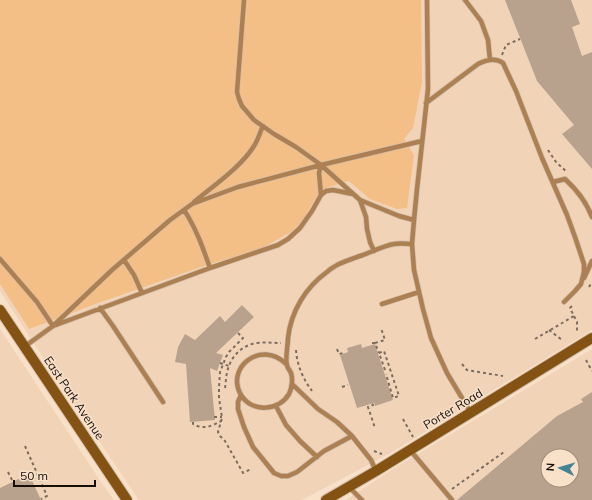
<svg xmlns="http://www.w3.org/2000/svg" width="592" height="500" viewBox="0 0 592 500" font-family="Mulish,sans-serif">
	<rect width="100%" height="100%" fill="#f8e0c9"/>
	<path fill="#f1d4b8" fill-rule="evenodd" d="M0,0H592V330L392,452L302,500H139L55,376L0,291Z
		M0,329L101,482L114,500H0Z
		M592,349V500H346L393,469ZM548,456H572V480H548Z"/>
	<path fill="#f4be87" d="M0,0H421L422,82L413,128L404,139L414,155L407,208L397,209L370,199L349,181L326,188L314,200L304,219L291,232L262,248L204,266L101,302L29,329L0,284Z"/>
	<path fill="#b9a28d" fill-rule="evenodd" d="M505,0H571L580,24L572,27L582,56L592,52V169L562,134L574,125L537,81Z
		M242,305L254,317L216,353L223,355L217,371L210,368L215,420L190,422L186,364L175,362L178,347L185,334L195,340L220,316L225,322Z
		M361,344L362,348L375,344L393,400L375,406L374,403L357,408L340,355L348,352L347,348Z
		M592,392V500H457L557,416L583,402L581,399ZM548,456H572V480H548Z
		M29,474L41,500H0V488Z"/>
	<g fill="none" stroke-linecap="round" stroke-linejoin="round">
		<g stroke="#d4beaa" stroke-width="6">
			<path id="lane" d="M244,0L237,92L239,99L242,106L254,120L274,134L296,147L321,165L360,200L399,216L414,220
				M427,0L428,89L417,189L414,220L412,244L414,270L423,309L431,338L447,373L471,413
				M465,0L481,21L488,40L490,60
				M426,103L478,64C486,60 495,57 503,63L516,91L542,158L567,215L575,237L584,264V272L581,284L575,291L564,302
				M553,182L565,179C577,190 586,201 592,217
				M321,195L326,191L333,190L353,194
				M360,200L366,217L367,229L370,242L374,251
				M194,202C213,186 241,167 254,146C258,140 260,132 263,126
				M184,210C196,228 203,248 210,268
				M0,259L37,302L53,326L210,268L278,245L288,239L300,228L312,211L321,195L319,173L321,165
				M124,260L134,275L142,293
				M584,278L592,261
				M382,304L419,292
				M100,308L113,326L163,402
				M24,347L53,326L112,270L170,220L192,204L238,187L321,165L422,141
				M286,364C261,339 225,368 241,395C252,413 279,411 289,394C292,388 293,379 291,373C290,370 287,368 287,365C285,360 288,344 288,338C291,311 306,287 327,272C330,269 334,267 337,265C345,261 354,258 363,255C371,252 386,245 394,244C400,243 407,244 412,244
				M292,384L318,409L337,422L352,436L371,460L376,471
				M241,395L238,402V409L244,427L253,447L274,473L281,476H288L297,472L324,451L352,436
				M276,406L286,425L300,441L317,457
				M410,450L452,500
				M349,487L362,500"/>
		</g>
		<g stroke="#d4beaa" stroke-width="12">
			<path id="secondary" d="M0,310L127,500
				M326,500L376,471L592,338"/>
		</g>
		<path stroke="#7c6d5f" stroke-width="2" stroke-dasharray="3 3" stroke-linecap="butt" d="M502,55L506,45L520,39
			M548,150L556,162L567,172
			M589,287L592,282
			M572,306L570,308L577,322V333
			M549,330L562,340
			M238,333L243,338L229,352L226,357L220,372L219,387V398L222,418L218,432L220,436L225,441L243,473L251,469
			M535,339L574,316
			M375,343L385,340L381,328
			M373,344V343H375L379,353
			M337,349L339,354L343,353L344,354
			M296,350C297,365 303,379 312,391
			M586,360L592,371
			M220,363L229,366
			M462,364L467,370L503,376
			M385,370L379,353L384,351L399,396L393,398L386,374
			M342,387L348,385
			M225,388C226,381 226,373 229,366C233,354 244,345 256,343C265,342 273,343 281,343
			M372,404L373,405L368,407L375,428
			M214,417H222
			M403,419L413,437
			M193,422V424C203,430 212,426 221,421
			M25,446L47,496L41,499
			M374,451L379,453L382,454
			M8,472L13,482
			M452,489L504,452"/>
		<use href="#lane" stroke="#ac8052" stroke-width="4.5"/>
		<use href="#secondary" stroke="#845212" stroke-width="10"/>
	</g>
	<g text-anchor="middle" stroke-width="3" stroke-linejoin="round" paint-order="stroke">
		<g font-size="12" fill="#160e07" stroke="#f8e0c9">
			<text transform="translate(74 398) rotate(56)" y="4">East Park Avenue</text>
			<text transform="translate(453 409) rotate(-31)" y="4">Porter Road</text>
		</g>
	</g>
	<g transform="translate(560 468) rotate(275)"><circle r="19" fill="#f8e0c9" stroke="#9e8c7b"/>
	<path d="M0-3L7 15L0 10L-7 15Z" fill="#428495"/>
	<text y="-6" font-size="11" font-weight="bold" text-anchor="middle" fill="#160e07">N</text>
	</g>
	<path d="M14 480v6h81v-6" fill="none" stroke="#160e07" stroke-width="2"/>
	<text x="20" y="480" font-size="12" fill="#160e07" stroke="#f8e0c9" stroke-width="3" paint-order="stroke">50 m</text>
</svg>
